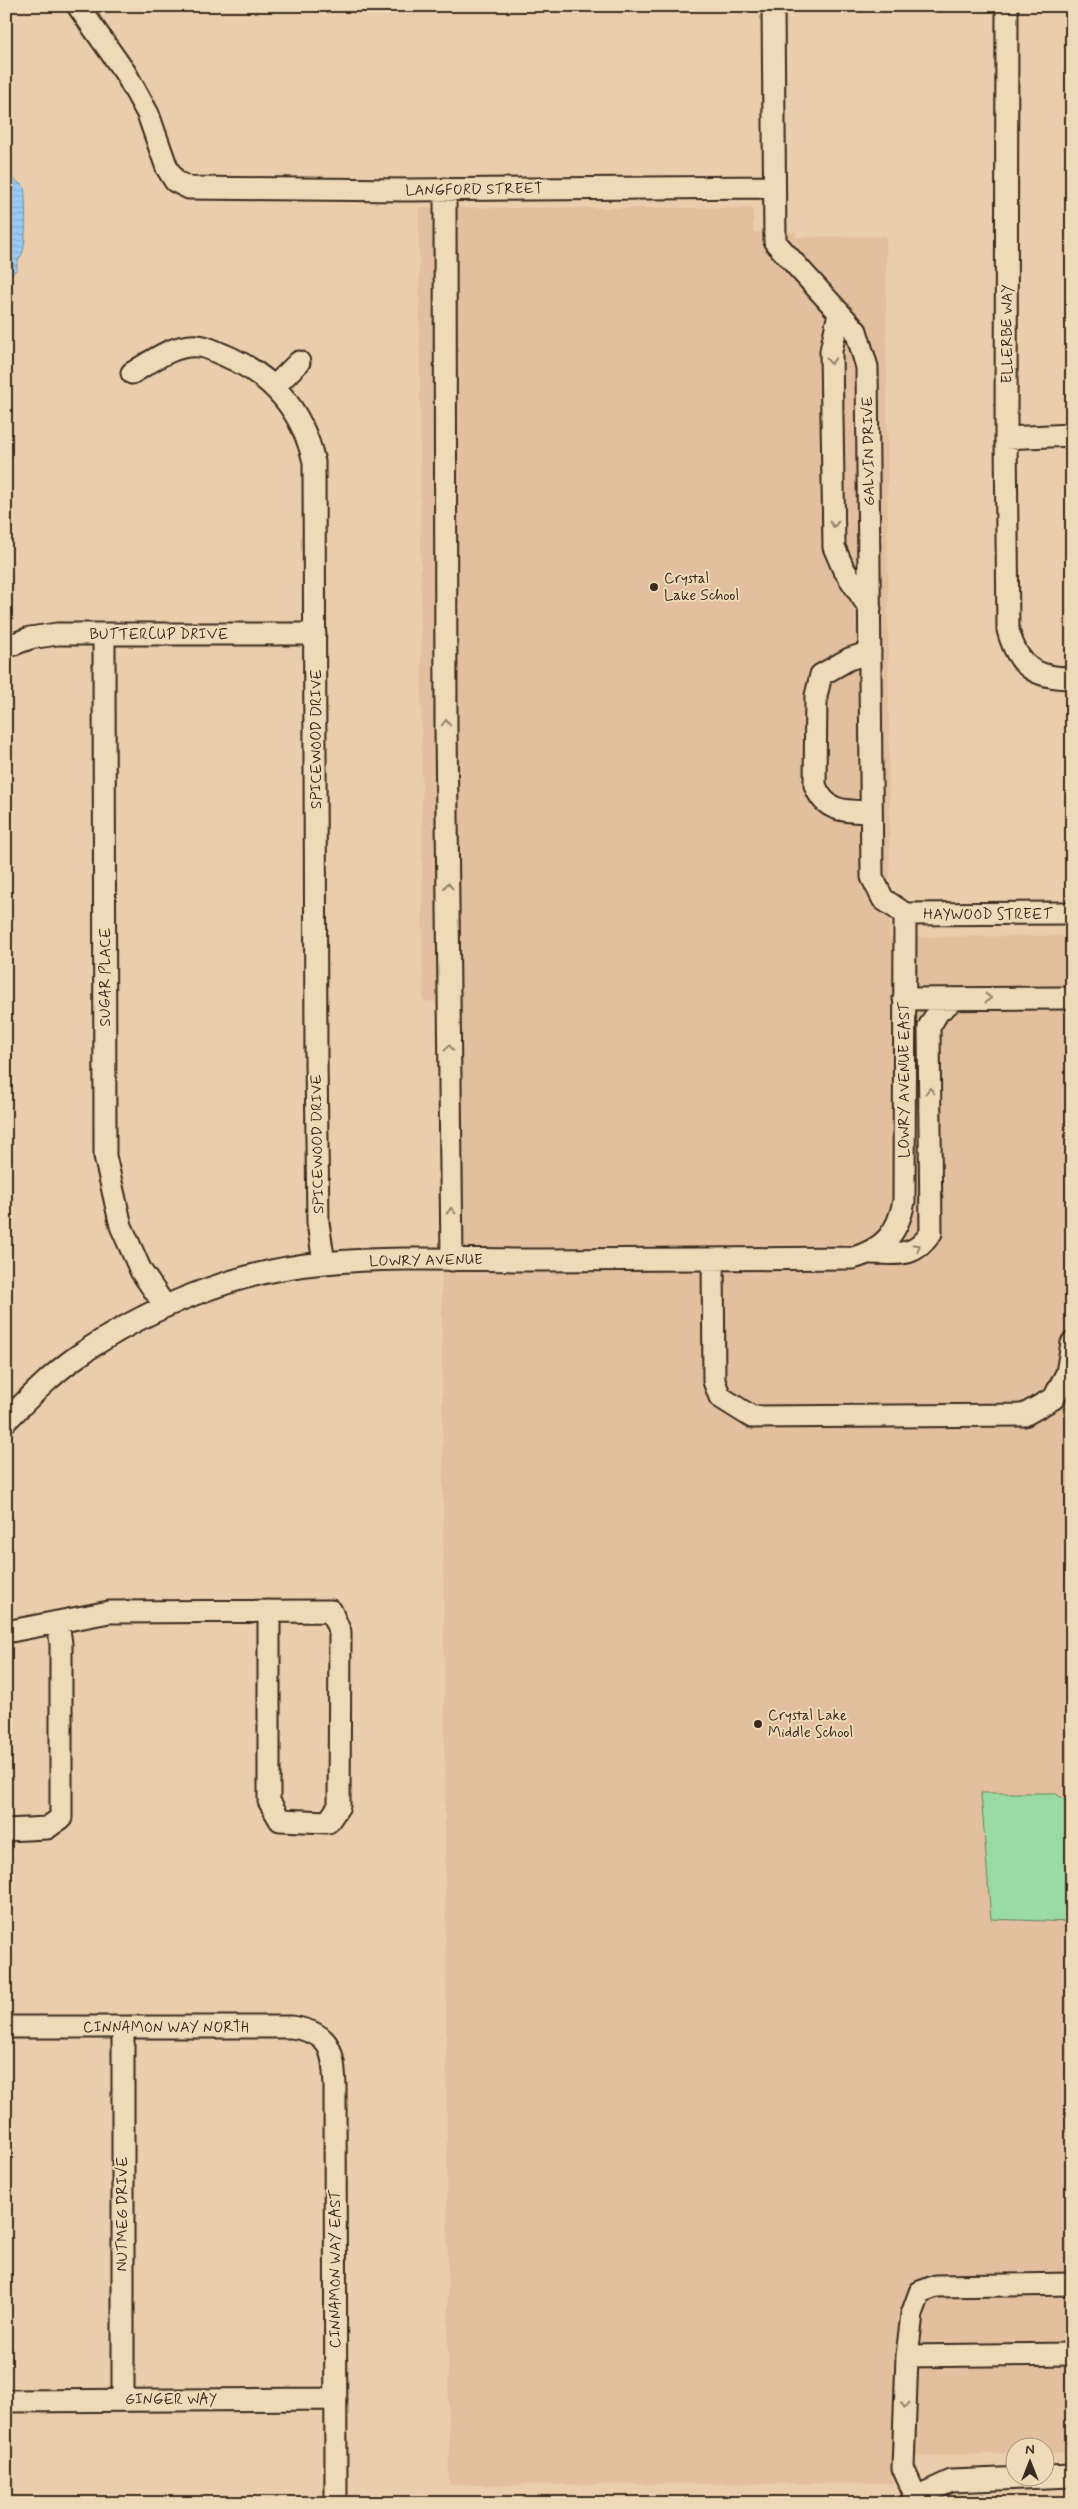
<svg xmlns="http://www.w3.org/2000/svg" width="1078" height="2509" viewBox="0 0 1078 2509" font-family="Mynerve,sans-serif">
	<defs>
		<pattern id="water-rules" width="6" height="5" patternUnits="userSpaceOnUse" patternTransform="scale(1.25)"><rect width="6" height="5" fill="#98ccf6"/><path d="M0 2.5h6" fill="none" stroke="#84afd2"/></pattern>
	</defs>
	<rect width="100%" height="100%" fill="#eacdac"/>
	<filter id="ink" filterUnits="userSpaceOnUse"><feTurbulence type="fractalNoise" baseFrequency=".02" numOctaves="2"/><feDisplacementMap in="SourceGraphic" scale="10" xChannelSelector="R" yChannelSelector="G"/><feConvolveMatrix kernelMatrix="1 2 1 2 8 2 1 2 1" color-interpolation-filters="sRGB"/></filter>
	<g filter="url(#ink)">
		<path fill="#e1bf9f" d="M419,208H753V232H796V237L886,236L890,937L1072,936V2452L1046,2453V2446H1016L1015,2453L899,2457V2483L449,2485L440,1002L423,1001Z"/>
		<path fill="#9adba5" stroke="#6a8262" d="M981,1793H1055L1072,1806V1922L991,1919Z"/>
		<path fill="url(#water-rules)" stroke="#738ba0" d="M6,173L24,187C26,197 26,243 23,251C21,258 16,260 17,269L6,280Z"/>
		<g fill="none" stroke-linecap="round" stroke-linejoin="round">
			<g stroke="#3b2a1e" stroke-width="25">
				<path id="minor" d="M78,6L126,74L148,114L167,168L175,181L189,188L408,190L774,187
					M773,6L775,242L856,331L867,367L872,877L883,899L905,914
					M1007,6L1006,438L1008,630C1018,667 1035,678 1072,678
					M445,189L446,727L452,1260
					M839,313L831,351L834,547L843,568L870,609
					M132,373C152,361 174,344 198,346C206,346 216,352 224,355C273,376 302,410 314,462L316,1059L318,1223L324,1263
					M275,386L299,362
					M1006,438L1072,435
					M104,634L105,1156L121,1226L141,1271L165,1306
					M6,647L30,638L57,634H315
					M870,652L849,659L821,675L816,696L815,785C825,813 846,811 871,812
					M905,914L1072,913
					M904,999L1072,998
					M870,1253C899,1253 913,1259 931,1233L929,1027L938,1012L954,999
					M713,1259L714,1381L720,1397L752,1417L1024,1415L1054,1398L1067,1373L1072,1343
					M6,1421C28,1399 50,1376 75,1358C148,1307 236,1271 324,1263C396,1256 471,1260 544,1260C647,1260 750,1259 853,1258C884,1249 898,1233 904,1201L905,914
					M6,1632L109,1612L331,1611L340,1632L339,1806L328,1822L280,1820L269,1801V1611
					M6,1830L47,1828L61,1818V1644L58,1622
					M6,2027H292C332,2033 333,2051 335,2086L336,2503
					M907,2356L1072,2354
					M123,2399V2028
					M6,2401L336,2399
					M916,2497L903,2468L907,2356L912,2314L920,2292L936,2286L1072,2284
					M910,2503L916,2497L951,2481L1072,2476"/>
			</g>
			<use href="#minor" stroke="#eedab8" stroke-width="21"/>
		</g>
		<defs><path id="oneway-chevron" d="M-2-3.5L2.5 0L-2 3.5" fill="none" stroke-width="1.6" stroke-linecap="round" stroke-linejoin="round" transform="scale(1.25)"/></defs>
		<g stroke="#94826b">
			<use href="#oneway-chevron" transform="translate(831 361) rotate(89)"/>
			<use href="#oneway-chevron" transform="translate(834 524) rotate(89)"/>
			<use href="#oneway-chevron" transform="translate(446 723) rotate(-90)"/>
			<use href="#oneway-chevron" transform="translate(448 886) rotate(-91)"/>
			<use href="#oneway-chevron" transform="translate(988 998)"/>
			<use href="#oneway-chevron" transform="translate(449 1048) rotate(-91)"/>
			<use href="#oneway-chevron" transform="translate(930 1091) rotate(-90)"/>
			<use href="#oneway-chevron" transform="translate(451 1211) rotate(-91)"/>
			<use href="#oneway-chevron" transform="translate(917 1247) rotate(-32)"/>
			<use href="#oneway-chevron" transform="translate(905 2405) rotate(92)"/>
		</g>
	</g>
	<g fill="#3b2a1e" stroke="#eedab8" stroke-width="2">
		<circle cx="654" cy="587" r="5"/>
		<circle cx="758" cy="1724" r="5"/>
	</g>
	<g text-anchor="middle" stroke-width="4" stroke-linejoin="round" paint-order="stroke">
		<g font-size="15" fill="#3b2a1e" stroke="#eedab8">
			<text transform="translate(474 189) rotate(-1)" y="5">LANGFORD STREET</text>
			<text transform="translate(1007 334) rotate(-90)" y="5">ELLERBE WAY</text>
			<text transform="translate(868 451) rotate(-91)" y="5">GALVIN DRIVE</text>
			<text x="159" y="639">BUTTERCUP DRIVE</text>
			<text transform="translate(316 739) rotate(-90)" y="5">SPICEWOOD DRIVE</text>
			<text x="988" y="919">HAYWOOD STREET</text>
			<text transform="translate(105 977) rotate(-90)" y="5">SUGAR PLACE</text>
			<text transform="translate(904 1080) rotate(-90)" y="5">LOWRY AVENUE EAST</text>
			<text transform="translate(317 1144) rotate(-91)" y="5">SPICEWOOD DRIVE</text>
			<text transform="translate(426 1260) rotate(-1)" y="5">LOWRY AVENUE</text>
			<text x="166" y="2032">CINNAMON WAY NORTH</text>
			<text transform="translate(122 2214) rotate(-90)" y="5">NUTMEG DRIVE</text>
			<text transform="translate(335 2269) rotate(-90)" y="5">CINNAMON WAY EAST</text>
			<text x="171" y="2404">GINGER WAY</text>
		</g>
		<g font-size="15" fill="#3b2a1e" stroke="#eedab8" text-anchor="start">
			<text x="664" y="583">Crystal<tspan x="664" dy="17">Lake School</tspan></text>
			<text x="768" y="1720">Crystal Lake<tspan x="768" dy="17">Middle School</tspan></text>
		</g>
	</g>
	<rect width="1078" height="2509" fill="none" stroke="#eedab8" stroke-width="25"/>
	<rect x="12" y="12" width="1053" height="2484" fill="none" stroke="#3b2a1e" stroke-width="2" filter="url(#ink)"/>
	<g transform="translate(1030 2462)"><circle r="24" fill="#eedab8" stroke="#a6947a"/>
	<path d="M0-4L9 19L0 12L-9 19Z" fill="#3b2a1e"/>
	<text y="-8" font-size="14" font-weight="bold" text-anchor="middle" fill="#3b2a1e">N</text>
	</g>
</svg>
